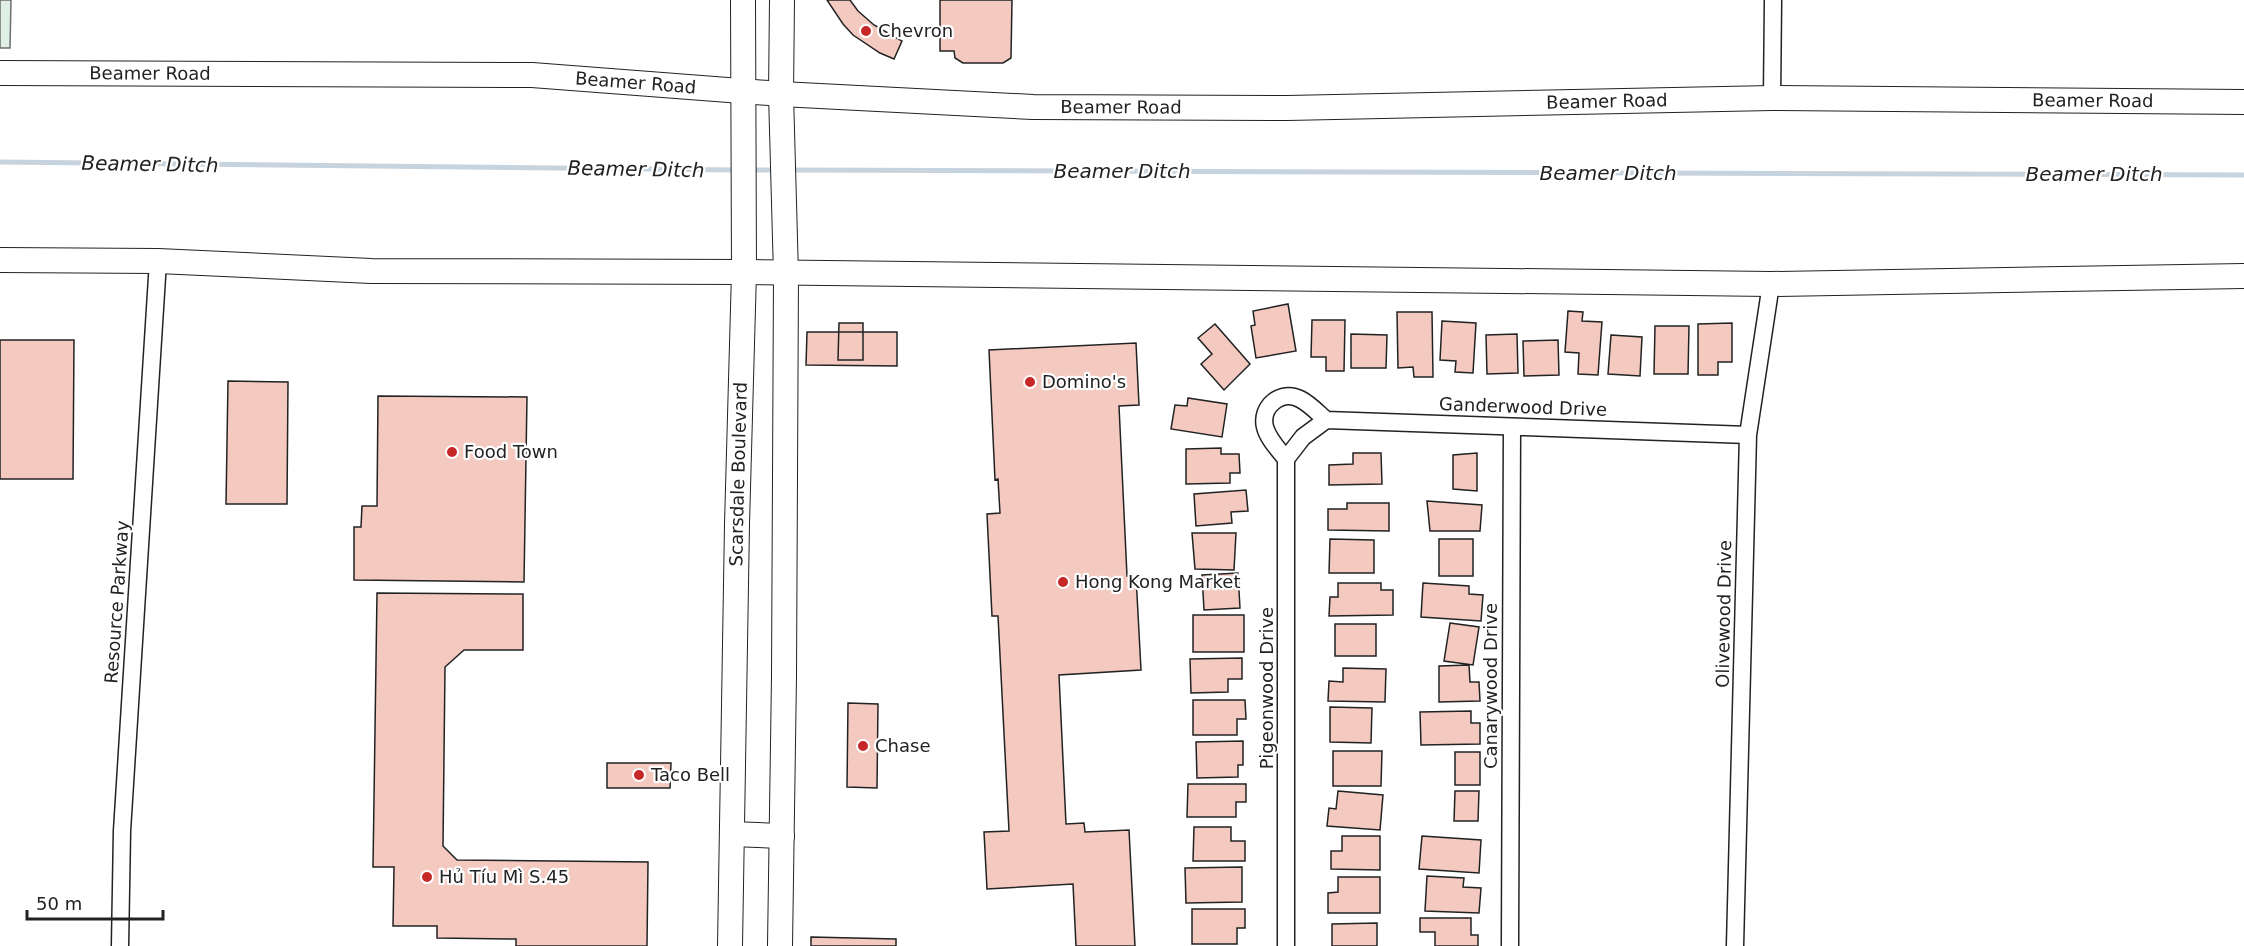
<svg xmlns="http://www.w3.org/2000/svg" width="2244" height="946" viewBox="0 0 2244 946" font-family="'DejaVu Sans',sans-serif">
	<rect width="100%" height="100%" fill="#fff"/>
	<path fill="#e0efe3" stroke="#6f6f6f" stroke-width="1.5" d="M0,0H11L10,48H0Z"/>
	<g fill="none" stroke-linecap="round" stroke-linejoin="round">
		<path stroke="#c7d3dd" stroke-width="5" d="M0,162L736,170
			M749,170H778
			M791,170L2244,175"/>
	</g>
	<path fill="#f3c9c0" stroke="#222" stroke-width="1.5" d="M850,0L858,11L874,25L902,41L894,59L880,53L853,35L843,24L827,0Z
		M940,0H1012L1011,58L1003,63H963L955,58L954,51H940Z
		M1288,304L1296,351L1256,358L1251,326L1255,325L1253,311Z
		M1568,311L1583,312L1582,321L1602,322L1598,375L1578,374L1579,353L1565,352Z
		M1397,312H1432L1433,377H1414L1413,367L1398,368Z
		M1312,320H1345L1344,371H1326V357H1311Z
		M1442,321L1476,323L1473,373L1455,372L1456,361L1440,360Z
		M839,323H863V360H838Z
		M1732,323V362H1718V375H1698V324Z
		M1215,324L1250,364L1224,390L1201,364L1212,354L1198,338Z
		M1655,326H1689L1688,374H1654Z
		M807,332H897V366L806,365Z
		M1351,334L1387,335L1386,368H1351Z
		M1517,334L1518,373L1487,374L1486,335Z
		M1611,335L1642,337L1640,376L1608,374Z
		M0,340H74L73,479H0Z
		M1558,340L1559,375L1524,376L1523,341Z
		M1136,343L1139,405L1119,406L1127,576H1136L1141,670L1059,675L1066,824L1084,823L1085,832L1129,830L1135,946H1076L1073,884L987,889L984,832L1009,831L998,616H992L987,514L1000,513L998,479L995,480L989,350Z
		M228,381L288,382L287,504H226Z
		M378,396L527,397L524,582L354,580V527H361L362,506H377Z
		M1188,398L1227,404L1222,437L1171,429L1175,405L1187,406Z
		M1221,448V454H1239L1240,473H1230V483L1186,484V449Z
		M1353,453H1381L1382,484L1329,485V465L1353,464Z
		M1477,453V491L1453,489V455Z
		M1246,490L1248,511L1231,512L1232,523L1196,526L1194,494Z
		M1427,501L1482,505L1480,531H1430Z
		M1347,503H1389V531L1328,530V509H1347Z
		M1192,533H1236L1234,570L1195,569Z
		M1330,539L1374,540V573H1329Z
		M1439,539H1473V576H1439Z
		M1238,573L1240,608L1204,610L1202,575Z
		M1338,583H1381V590H1393V615L1329,616L1330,597H1338Z
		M1423,583L1469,586V594L1483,595L1481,621L1421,617Z
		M377,593L523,594V650H464L445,667L443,846L457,860L648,862L647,946H516V939L437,938V926H393L394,867H373Z
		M1193,615H1244V652H1193Z
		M1450,623L1479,627L1473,665L1444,661Z
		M1335,624H1376V656H1335Z
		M1242,658V679H1228V692L1191,693L1190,659Z
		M1469,665L1470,682H1479L1480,701L1439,702V666Z
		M1343,668L1386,669L1385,702L1328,701L1329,681L1343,682Z
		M1193,700H1245L1246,719H1237V735H1193Z
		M848,703L878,704L877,788L847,787Z
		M1330,707L1372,708L1371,743L1330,742Z
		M1471,711V723H1480V744L1421,745L1420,712Z
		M1243,741V765H1238V777L1197,778L1196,742Z
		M1333,751H1382L1381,786H1333Z
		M1455,752H1480V785H1455Z
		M607,763H671L670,788H607Z
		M1188,784H1246V802H1236V817H1187Z
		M1338,791L1383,795L1380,830L1327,826L1329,808L1336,809Z
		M1455,791H1479L1478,821H1454Z
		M1194,827H1231V841H1245V861H1193Z
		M1342,836H1380V870L1331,869V851H1342Z
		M1422,836L1481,840L1479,873L1419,869Z
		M1242,867V902L1186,903L1185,868Z
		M1427,876L1464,878L1463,887L1481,888L1479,913L1425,911Z
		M1338,877H1380V913H1328V893L1338,892Z
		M1192,909H1245V928H1237V944H1192Z
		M1420,918H1471V935H1478V946H1435V932H1420Z
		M1377,923V946H1332V924Z
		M811,937L896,939V946H811Z"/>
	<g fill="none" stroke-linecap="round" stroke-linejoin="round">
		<g stroke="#222" stroke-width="19">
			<path id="minor" d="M1772,98L1773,0
				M1286,459C1279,450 1268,439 1265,427C1260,407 1281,389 1300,399C1310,404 1318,413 1326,420
				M120,946L122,831L158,261
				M1286,946V459L1303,437L1326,420L1748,435
				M1510,946L1512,427
				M1735,946L1748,435L1771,284"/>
		</g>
		<g stroke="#222" stroke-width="26">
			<g id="secondary">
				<path id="s1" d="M0,73L532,75L781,94L1033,107L1287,108L1772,98L2244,102"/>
				<path d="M0,260L158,261L371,271L744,272L1771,284L2244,276"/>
				<path d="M732,834L782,836"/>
				<path id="s2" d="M730,946L737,524L744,272L743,0"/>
				<path d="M780,946L784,676L786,275L781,94L782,0"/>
			</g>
		</g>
		<use href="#minor" stroke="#fff" stroke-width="16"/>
		<use href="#secondary" stroke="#fff" stroke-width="24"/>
	</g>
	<g fill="#c62828" stroke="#fff" stroke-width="2">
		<circle cx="866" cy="31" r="6"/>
		<circle cx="1030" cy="382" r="6"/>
		<circle cx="452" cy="452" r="6"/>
		<circle cx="1063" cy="582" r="6"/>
		<circle cx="863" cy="746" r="6"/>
		<circle cx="639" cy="775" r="6"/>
		<circle cx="427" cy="877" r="6"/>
	</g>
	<g text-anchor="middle" stroke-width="4.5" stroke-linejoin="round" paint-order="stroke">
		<g font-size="18" fill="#222" stroke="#fff" text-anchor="start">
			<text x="878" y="37">Chevron</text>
			<text x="1042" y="388">Domino's</text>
			<text x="464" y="458">Food Town</text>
			<text x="1075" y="588">Hong Kong Market</text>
			<text x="875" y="752">Chase</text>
			<text x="651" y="781">Taco Bell</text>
			<text x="439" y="883">Hủ Tíu Mì S.45</text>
		</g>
		<g font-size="18" fill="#222" stroke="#fff">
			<text dy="6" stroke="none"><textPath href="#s1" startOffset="150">Beamer Road</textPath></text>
			<text dy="6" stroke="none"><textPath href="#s1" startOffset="636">Beamer Road</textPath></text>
			<text dy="6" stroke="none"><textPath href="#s1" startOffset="2094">Beamer Road</textPath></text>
			<text dy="6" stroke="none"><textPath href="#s1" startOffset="1608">Beamer Road</textPath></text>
			<text dy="6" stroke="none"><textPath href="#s1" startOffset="1122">Beamer Road</textPath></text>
			<text transform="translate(1523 407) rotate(2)" y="6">Ganderwood Drive</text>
			<text dy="6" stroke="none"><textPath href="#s2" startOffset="472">Scarsdale Boulevard</textPath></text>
			<text transform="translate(117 602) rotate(-86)" y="6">Resource Parkway</text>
			<text transform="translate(1724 614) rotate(-89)" y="6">Olivewood Drive</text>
			<text transform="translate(1491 686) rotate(-90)" y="6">Canarywood Drive</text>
			<text transform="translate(1267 688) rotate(-90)" y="6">Pigeonwood Drive</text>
		</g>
		<g font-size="20" font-style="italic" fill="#222" stroke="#fff">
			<text transform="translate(150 164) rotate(1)" y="7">Beamer Ditch</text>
			<text transform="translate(636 169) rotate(1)" y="7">Beamer Ditch</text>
			<text x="1122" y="178">Beamer Ditch</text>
			<text x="1608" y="180">Beamer Ditch</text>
			<text x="2094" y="181">Beamer Ditch</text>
		</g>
	</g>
	<path d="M27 910v9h136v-9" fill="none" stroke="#222222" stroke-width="3"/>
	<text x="36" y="910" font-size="18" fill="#222222" stroke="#ffffff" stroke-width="4.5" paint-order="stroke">50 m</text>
</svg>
